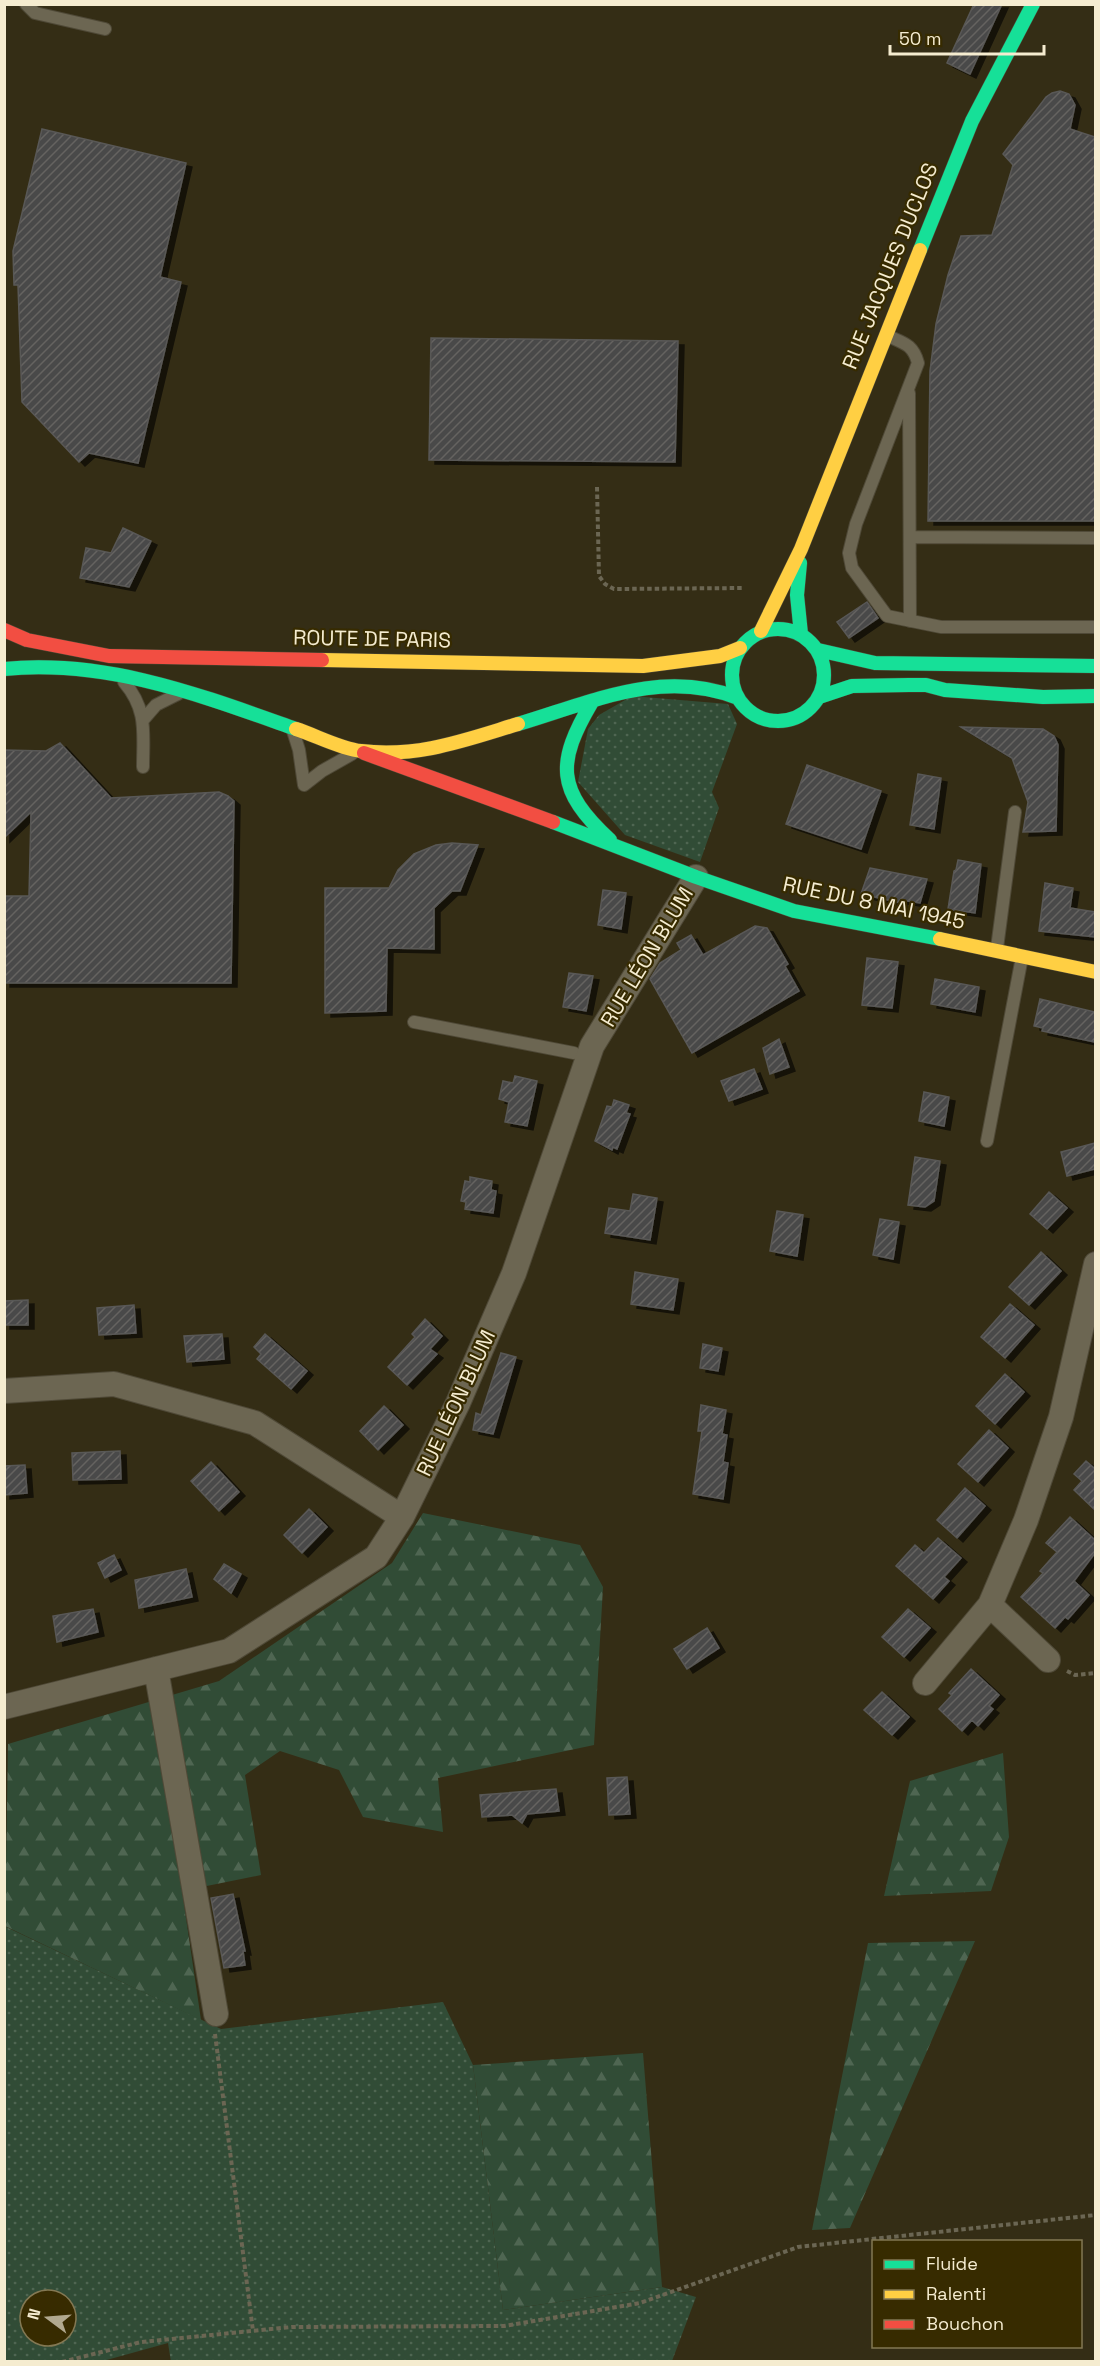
<svg xmlns="http://www.w3.org/2000/svg" width="1100" height="2366" viewBox="0 0 1100 2366" font-family="'Space Grotesk',sans-serif">
	<defs>
		<pattern id="green-dots" width="8" height="8" patternUnits="userSpaceOnUse" patternTransform="scale(1.5)"><rect width="8" height="8" fill="#314c36"/><path d="M2 2h.1M6 6h.1" fill="none" stroke="#4f6652" stroke-width="1.8" stroke-linecap="round"/></pattern>
		<pattern id="forest-firs" width="22" height="20" patternUnits="userSpaceOnUse" patternTransform="scale(1.5)"><rect width="22" height="20" fill="#314c36"/><path d="M5 1l3.5 6h-7zM16 11l3.5 6h-7z" fill="#4f6652"/></pattern>
		<pattern id="building-hatch" width="6" height="6" patternUnits="userSpaceOnUse" patternTransform="scale(1.5)"><rect width="6" height="6" fill="#4a4948"/><path d="M-1 1l2-2M0 6l6-6M5 7l2-2" fill="none" stroke="#656361"/></pattern>
		<filter id="shadow"><feDropShadow dx="6" dy="4" stdDeviation="0" flood-color="#0009"/></filter>
	</defs>
	<rect width="100%" height="100%" fill="#342d15"/>
	<path fill="url(#green-dots)" fill-rule="evenodd" d="M632,696L728,704L737,724L712,792L719,808L700,862L625,835L578,782L588,729L599,715Z
		M4,1926L221,2029L443,2002L473,2065L503,2310L662,2287L696,2297L672,2361L171,2362L168,2343L103,2361H5ZM30,2300H66V2336H30Z"/>
	<path fill="url(#forest-firs)" d="M423,1513L580,1545L603,1587L594,1745L438,1778L443,1832L363,1817L339,1770L280,1751L245,1775L261,1875L182,1891L201,2020L5,1926L8,1744L219,1681L392,1563Z
		M1003,1753L1009,1837L991,1891L884,1896L910,1781Z
		M975,1941L850,2228L812,2230L868,1943Z
		M643,2053L662,2287L503,2310L473,2065Z"/>
	<path fill="url(#building-hatch)" stroke="#595857" stroke-width="1.5" filter="url(#shadow)" d="M974,4H1002L970,74L947,63Z
		M1060,91L1069,94L1075,105L1070,129L1095,137V521H928L930,371L936,324L948,275L961,236L992,235L1013,165L1003,154L1046,97L1052,93Z
		M42,129L186,163L160,277L181,282L138,463L89,453L79,462L22,402L18,285H14L13,251Z
		M431,338L678,341L675,462L429,460Z
		M123,528L151,541L129,587L80,578L86,548L111,553Z
		M867,602L878,618L849,638L837,622Z
		M961,727L1043,729L1054,736L1058,745L1056,831L1023,832L1028,802L1012,758Z
		M60,743L111,798L219,792L228,796L234,801L231,983H4V896H29L31,812L4,838V750L46,751Z
		M807,765L881,791L861,849L786,824Z
		M918,774L941,778L934,829L910,825Z
		M452,843L478,845L460,891H452L434,908V949L387,948L386,1011L325,1013V888H389L398,870L414,854L436,845Z
		M958,860L981,864L975,913L948,909L954,871L956,870Z
		M870,868L927,879L920,903L901,900V903L861,894Z
		M1045,883L1073,888L1070,908L1095,912V937L1039,931Z
		M603,890L626,893L621,929L598,925Z
		M755,926L767,928L788,964L785,966L799,991L692,1053L650,979L660,963L681,950L677,943L691,935L703,955Z
		M867,958L898,962L892,1008L862,1005Z
		M569,973L593,976L586,1011L563,1007Z
		M935,979L979,987L975,1012L931,1004Z
		M1040,999L1095,1012V1042L1042,1031L1043,1028L1034,1026Z
		M779,1039L789,1067L770,1074L763,1048Z
		M754,1069L762,1089L729,1101L721,1081Z
		M515,1076L537,1081L527,1126L505,1122L509,1102L499,1099L503,1081L513,1083Z
		M924,1092L949,1097L944,1126L919,1121Z
		M614,1100L629,1105L626,1113L630,1114L617,1149L613,1147L612,1150L595,1141L607,1106L612,1107Z
		M1095,1143V1169L1067,1176L1061,1152Z
		M915,1157L940,1161L934,1201L925,1207L908,1205Z
		M470,1177L492,1181L491,1190L496,1191L493,1213L465,1209L466,1202L461,1201L465,1181L470,1182Z
		M1049,1192L1067,1208L1047,1229L1030,1214Z
		M633,1194L657,1198L650,1240L605,1233L609,1208L630,1211Z
		M777,1211L803,1215L797,1256L770,1251Z
		M880,1219L899,1222L893,1259L873,1255Z
		M1041,1252L1061,1271L1029,1305L1009,1287Z
		M635,1272L678,1279L673,1310L631,1304Z
		M28,1300V1325H4V1301Z
		M1010,1304L1034,1325L1005,1358L981,1337Z
		M134,1305L136,1333L99,1335L97,1308Z
		M425,1319L442,1336L430,1349L437,1354L407,1385L388,1367L415,1337L412,1334Z
		M222,1334L224,1359L187,1362L184,1336Z
		M265,1334L307,1371L291,1389L257,1359L261,1354L254,1347Z
		M703,1344L722,1348L718,1371L700,1368Z
		M501,1353L516,1357L493,1434L473,1430L476,1413L481,1415Z
		M1005,1374L1024,1392L995,1424L976,1406Z
		M701,1405L726,1410L722,1434L727,1435L723,1462L728,1463L723,1499L693,1494L702,1431H698Z
		M384,1406L403,1425L378,1450L360,1431Z
		M989,1430L1008,1448L978,1482L958,1464Z
		M120,1451L121,1479L73,1480L72,1453Z
		M1086,1461L1094,1468L1095,1467V1510L1074,1490L1082,1481L1074,1474Z
		M211,1462L239,1492L219,1511L191,1481Z
		M25,1465L27,1493L4,1495V1466Z
		M965,1488L985,1506L957,1538L937,1520Z
		M309,1509L327,1527L302,1553L284,1535Z
		M1070,1517L1095,1540V1553L1074,1581L1089,1595L1068,1619L1065,1617L1055,1628L1021,1597L1043,1573L1040,1571L1057,1552L1046,1543Z
		M938,1538L961,1558L944,1577L949,1581L933,1599L896,1566L915,1545L924,1553Z
		M114,1555L121,1570L105,1578L98,1563Z
		M224,1564L241,1574L231,1593L214,1579Z
		M186,1569L192,1597L139,1608L135,1580Z
		M93,1609L98,1632L57,1642L53,1616Z
		M908,1609L930,1628L904,1657L882,1637Z
		M707,1628L719,1648L687,1669L674,1649Z
		M971,1669L999,1695L989,1706L993,1709L978,1726L972,1720L962,1731L939,1709L952,1695L949,1693Z
		M882,1692L909,1717L892,1735L864,1710Z
		M627,1777L630,1814L609,1815L607,1778Z
		M556,1789L559,1811L527,1814L522,1823L512,1815L482,1817L480,1795Z
		M233,1894L245,1951H243L245,1965L224,1968L211,1898Z"/>
	<g fill="none" stroke-linecap="round" stroke-linejoin="round">
		<g stroke="#4f4937" stroke-width="14">
			<path id="lane" d="M26,4L35,13L105,29
				M888,336C903,343 913,344 918,363L856,524L849,553L852,568L887,616L941,627H1096
				M909,393L910,621
				M910,537L1096,538
				M124,682C148,710 143,733 143,767
				M143,720L156,705L178,694
				M293,731L299,750L304,785L322,771L352,754
				M997,948L1015,812
				M414,1022L574,1053
				M987,1141L1022,957"/>
		</g>
		<g stroke="#4f4937" stroke-width="26">
			<path id="street" d="M4,1391L114,1384L255,1423L402,1517
				M990,1605L1048,1660
				M156,1669L216,2014
				M925,1683L990,1605L1026,1520L1061,1417L1096,1264
				M4,1707L229,1651L376,1557L402,1517L458,1403L514,1273L592,1046L696,877"/>
		</g>
		<g stroke="#4f4937" stroke-width="15">
			<path id="fast" d="M920,250L972,121L1033,4
				M800,563L797,595L801,634
				M732 675a46 46 0 1 1 92 0a46 46 0 1 1-92 0Z
				M818,650L875,663L1096,666
				M4,669C107,659 200,695 296,729
				M819,697L852,686L909,685H926L945,690L1043,697L1096,696
				M592,702C556,763 556,790 610,840
				M518,724C592,702 662,668 738,698
				M553,822L696,877L794,911L940,939"/>
		</g>
		<g stroke="#4f4937" stroke-width="15">
			<path id="slow" d="M761,631L801,549L920,250
				M322,660L643,666L720,656L740,648
				M296,729C315,735 341,749 361,751C418,758 465,740 518,724
				M940,939L1096,972"/>
		</g>
		<g stroke="#4f4937" stroke-width="15">
			<path id="jam" d="M4,630L27,640L109,656L322,660
				M364,753L553,822"/>
		</g>
		<path stroke="#6b6653" stroke-width="4" stroke-dasharray="4.5 3" stroke-linecap="butt" d="M597,487L599,576L605,584L614,589L744,588
			M1067,1671L1075,1675L1096,1673
			M215,2034L253,2331
			M62,2362L141,2342L292,2327L504,2326L640,2303L798,2247L1096,2215"/>
		<use href="#lane" stroke="#6c6652" stroke-width="12"/>
		<use href="#street" stroke="#6c6652" stroke-width="24"/>
		<use href="#fast" stroke="#16e098" stroke-width="14"/>
		<use href="#slow" stroke="#ffcf43" stroke-width="14"/>
		<use href="#jam" stroke="#f24e42" stroke-width="14"/>
	</g>
	<g text-anchor="middle" stroke-width="4.5" stroke-linejoin="round" paint-order="stroke">
		<g font-size="21" fill="#f5ecd0" stroke="#372b00">
			<text transform="translate(890 266) rotate(-68)" y="7">RUE JACQUES DUCLOS</text>
			<text transform="translate(372 639) rotate(1)" y="7">ROUTE DE PARIS</text>
			<text transform="translate(874 903) rotate(12)" y="7">RUE DU 8 MAI 1945</text>
			<text transform="translate(647 957) rotate(-59)" y="7">RUE LÉON BLUM</text>
			<text transform="translate(456 1403) rotate(-65)" y="7">RUE LÉON BLUM</text>
		</g>
	</g>
	<rect width="1100" height="2366" fill="none" stroke="#f5ecd0" stroke-width="12"/>
	<rect x="872" y="2240" width="210" height="108" fill="#372b00" stroke="#837853" stroke-width="1.5"/>
	<rect x="884" y="2260" width="30" height="9" fill="#16e098" stroke="#837853" stroke-width="1.5"/>
	<text x="926" y="2270" font-size="18" fill="#f5ecd0">Fluide</text>
	<rect x="884" y="2290" width="30" height="9" fill="#ffcf43" stroke="#837853" stroke-width="1.5"/>
	<text x="926" y="2300" font-size="18" fill="#f5ecd0">Ralenti</text>
	<rect x="884" y="2320" width="30" height="9" fill="#f24e42" stroke="#837853" stroke-width="1.5"/>
	<text x="926" y="2330" font-size="18" fill="#f5ecd0">Bouchon</text>
	<g transform="translate(48 2318) rotate(286)"><circle r="28" fill="#372b00" stroke="#837853" stroke-width="1.5"/>
	<path d="M0-4.5L10 22L0 15L-10 22Z" fill="#b1a98f"/>
	<text y="-9" font-size="16" font-weight="bold" text-anchor="middle" fill="#f5ecd0">N</text>
	</g>
	<path d="M890 45v9h154v-9" fill="none" stroke="#f5ecd0" stroke-width="3"/>
	<text x="899" y="45" font-size="18" fill="#f5ecd0" stroke="#372b00" stroke-width="4.5" paint-order="stroke">50 m</text>
</svg>
